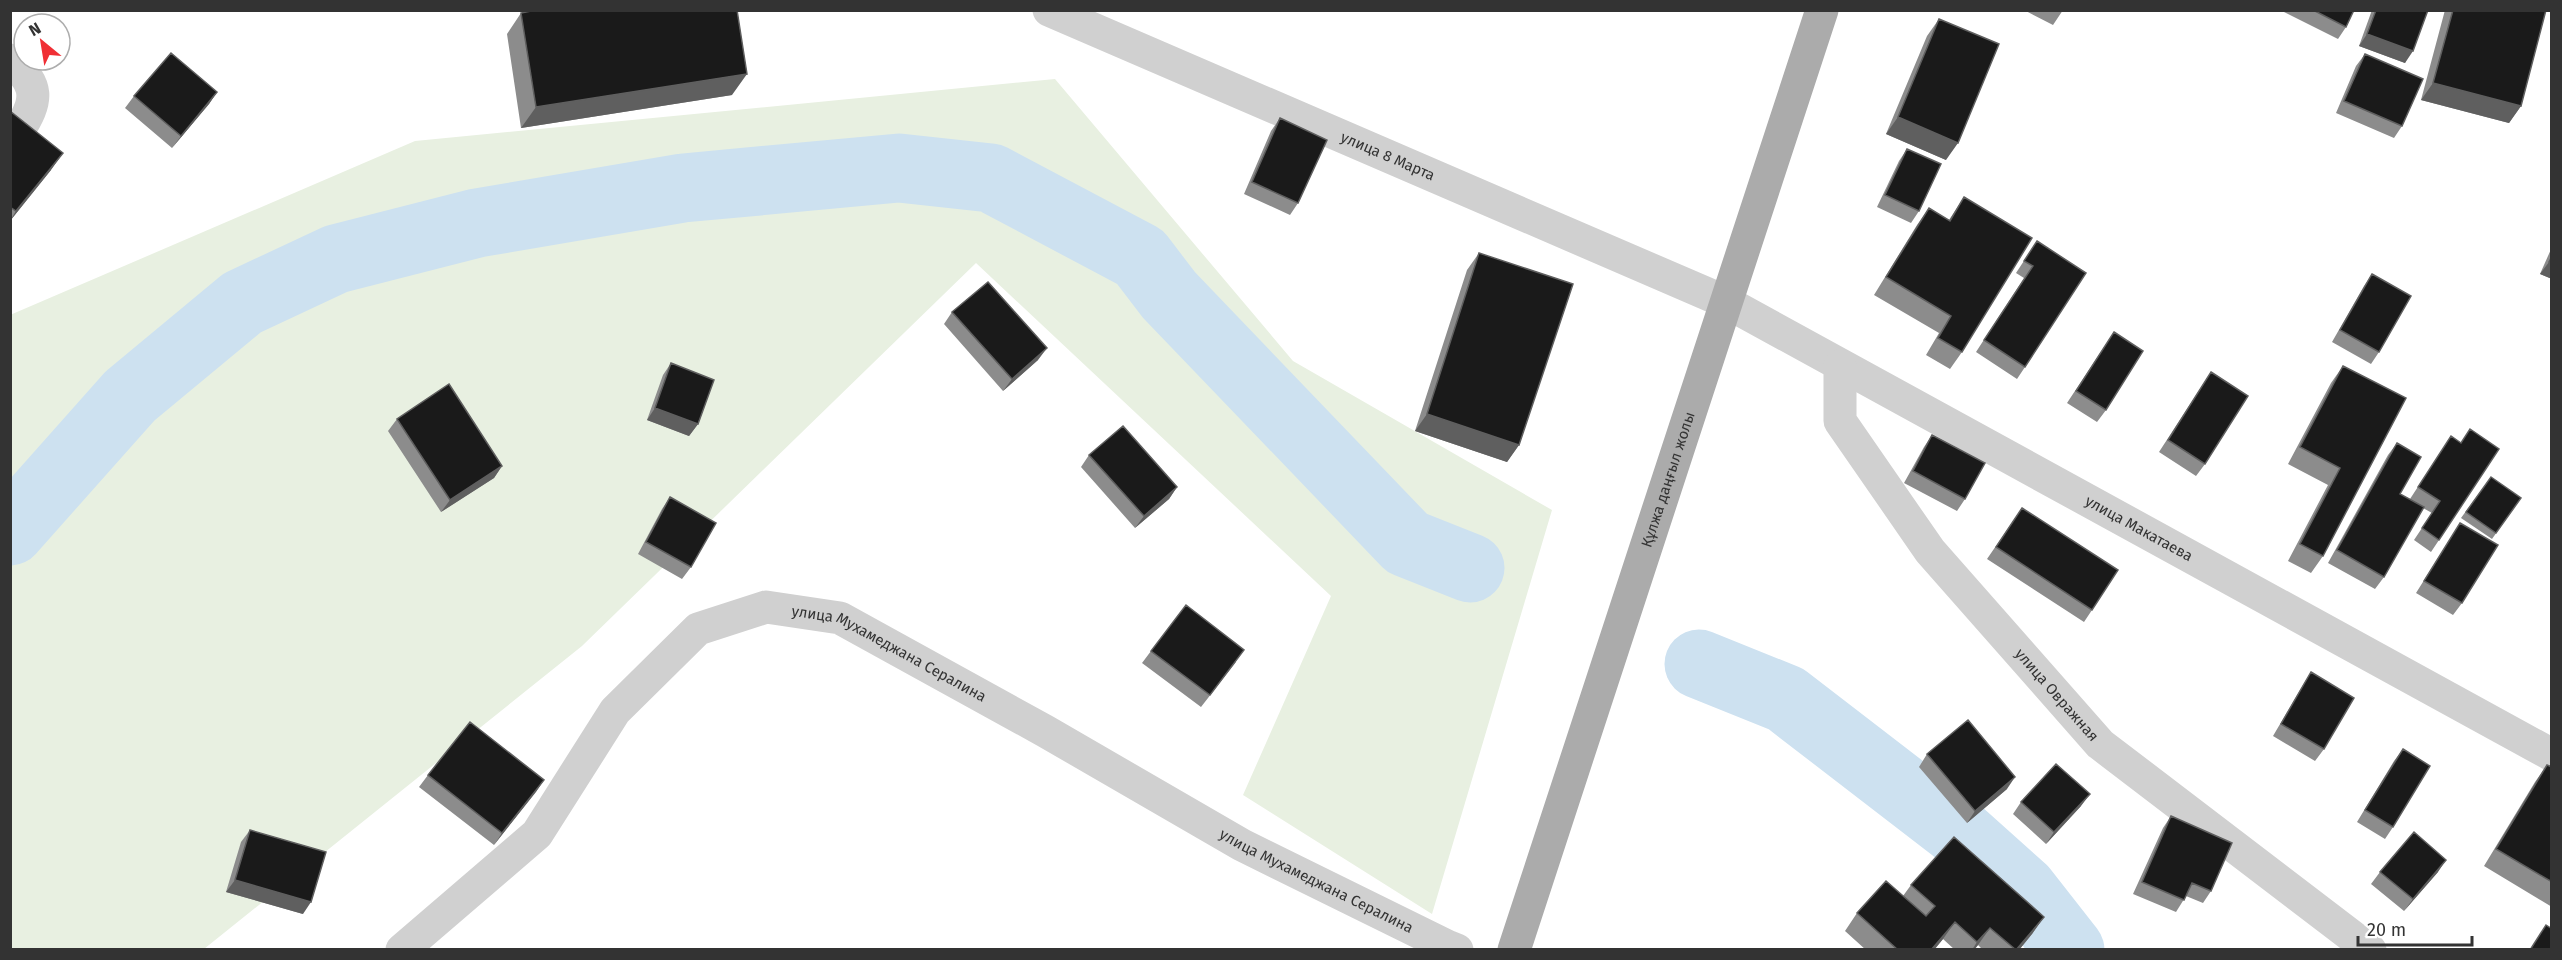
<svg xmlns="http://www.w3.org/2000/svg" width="2562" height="960" viewBox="0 0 2562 960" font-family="'Fira Sans',sans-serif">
	<rect width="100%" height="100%" fill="#fff"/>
	<path fill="#e8f0e1" d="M1055,79L1293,361L1552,510L1432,914L1243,795L1331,596L976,263L582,646L204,949H11L10,315L415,141Z"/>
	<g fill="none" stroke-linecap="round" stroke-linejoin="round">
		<path stroke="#cde1f0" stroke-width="69" d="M10,531L130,396L242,303L336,259L477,223L683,188L899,168L991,178L1140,257L1169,295L1407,543L1470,568
			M1699,664L1786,699L1956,830L2023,890L2070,950"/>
		<g stroke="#d0d0d0" stroke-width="33">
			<path d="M10,60C39,84 39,101 18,131"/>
			<path id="s1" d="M1726,302L2552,755"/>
			<path id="s2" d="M1840,366V421L1930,551L2100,744L2370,950"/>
			<path id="s3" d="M402,950L537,834L615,711L698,629L766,607L840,618L1045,731L1242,845L1447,946L1457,950"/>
		</g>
		<path stroke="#d0d0d0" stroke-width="33" id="s4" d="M1049,10L1726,302"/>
		<path stroke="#ababab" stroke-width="33" id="s5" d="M1514,950L1822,10"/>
	</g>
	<path fill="#8c8c8c" d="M2024,10H2063L2053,25Z
		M2280,10H2354L2346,27L2338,39Z
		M2372,10H2428L2405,63L2359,46Z
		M2445,10H2546L2521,106L2509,123L2421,100Z
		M521,13L732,95L521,128L507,34Z
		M1939,19L1946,160L1886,134L1927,36Z
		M2365,54L2402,126L2394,138L2336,113L2356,66Z
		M217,92L209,104L172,148L125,108L134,96Z
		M10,111L51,170L10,221Z
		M1280,118L1298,203L1290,215L1244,194L1271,131Z
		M1907,149L1919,211L1911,223L1877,207L1899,161Z
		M1964,197L1962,352L1950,369L1926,355L1939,333L1874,295L1917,225L1929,208L1949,220Z
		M2037,241L2025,367L2017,379L1976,352L2024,278L2016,273Z
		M2552,247V279L2540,274Z
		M1479,253L1519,445L1507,462L1415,431L1467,270Z
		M2372,274L2379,352L2371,364L2332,342L2364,286Z
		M952,312L1038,360L1003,391L944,324Z
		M2114,332L2106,410L2097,422L2067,403Z
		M671,363L698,424L689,436L647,420L663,375Z
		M2343,366L2406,398L2323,556L2311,573L2288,561L2328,485L2288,464L2331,383Z
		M2211,372L2205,464L2196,476L2159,452Z
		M397,419L502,466L494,478L441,512L388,431Z
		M1932,435L1965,499L1957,511L1904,483L1924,447Z
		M2451,436L2439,540L2431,552L2414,540L2432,513L2423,508L2384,577L2375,589L2328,563L2388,455L2397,443L2400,494L2410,499Z
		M1089,455L1177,487L1169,499L1135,528L1081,467Z
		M2491,477L2521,498L2492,539L2461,518Z
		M670,497L691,567L682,579L638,554L662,509Z
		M2022,508L2092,610L2084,622L1987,559Z
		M2460,523L2462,603L2453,615L2416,593Z
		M1151,651L1236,662L1201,707L1142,663Z
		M2311,672L2324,749L2315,761L2273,736L2303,685Z
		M2403,749L2393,827L2385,839L2357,822L2394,761Z
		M1927,754L2007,789L1967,823L1919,767Z
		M2547,765L2552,767V907L2484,866L2535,782Z
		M428,775L544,780L494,845L419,787Z
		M2021,802L2081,806L2046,844L2013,814Z
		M2171,816L2211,891L2203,903L2186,896L2176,912L2133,894L2163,828Z
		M250,830L303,914L226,892L241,842Z
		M2380,872H2438L2404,911L2371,884Z
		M1911,885L2044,917L2032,934L2019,950H1983L1978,945L1974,950H1955L1943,939L1934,950H1866L1845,931L1857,913L1903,896Z"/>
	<path fill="#5f5f5f" d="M2367,34L2413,51L2405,63L2359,46Z
		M747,74L732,95L521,128L536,107Z
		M2433,83L2521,106L2509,123L2421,100Z
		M217,92L209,104L172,148L181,136Z
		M1898,117L1958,143L1946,160L1886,134Z
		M63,153L51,170L10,221L16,211Z
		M2549,262L2552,264V279L2540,274Z
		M1047,348L1038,360L1003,391L1012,379Z
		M655,408L698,424L689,436L647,420Z
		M1427,414L1519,445L1507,462L1415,431Z
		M502,466L494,478L441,512L450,500Z
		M1177,487L1169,499L1135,528L1144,516Z
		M2015,777L2007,789L1967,823L1975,811Z
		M544,780L536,792L494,845L502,833Z
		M2090,794L2081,806L2046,844L2054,832Z
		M2446,860L2438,872L2404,911L2413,899Z
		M235,880L311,902L303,914L226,892Z
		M2044,917L2032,934L2019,950H2016Z
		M1955,922L1943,939L1934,950H1931Z
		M1990,928L1978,945L1974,950H1972L1977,942Z"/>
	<path fill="#1a1a1a" stroke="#5f5f5f" stroke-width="1.5" d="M536,10H737L747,74L536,107L521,13Z
		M2313,10H2354L2346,27Z
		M2376,10H2428L2413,51L2367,34Z
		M2453,10H2546L2521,106L2433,83Z
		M1939,19L1999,44L1958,143L1898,117Z
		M171,53L217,92L181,136L134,96Z
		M2365,54L2423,79L2402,126L2344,101Z
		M10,111L63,153L16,211L10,207Z
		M1280,118L1327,140L1298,203L1252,182Z
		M1907,149L1941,164L1919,211L1885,195Z
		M1964,197L2032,238L1962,352L1938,338L1951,316L1886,277L1929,208L1950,221Z
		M2037,241L2086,273L2025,367L1984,340L2033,266L2024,261Z
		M1479,253L1573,284L1519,445L1427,414Z
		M2552,256V264L2549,262Z
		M2372,274L2411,296L2379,352L2340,330Z
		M988,282L1047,348L1012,379L952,312Z
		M2114,332L2143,351L2106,410L2076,391Z
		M671,363L714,380L698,424L655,408Z
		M2343,366L2406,398L2323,556L2300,544L2340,468L2300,447Z
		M2211,372L2248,396L2205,464L2168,440Z
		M449,384L502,466L450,500L397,419Z
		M1123,426L1177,487L1144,516L1089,455Z
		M2470,429L2499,449L2439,540L2422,528L2440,501L2418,487L2451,436L2461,443Z
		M1932,435L1985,463L1965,499L1913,471Z
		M2397,443L2421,457L2400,494L2424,507L2384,577L2337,550Z
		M2491,477L2521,498L2496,533L2466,512Z
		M670,497L716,523L691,567L646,542Z
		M2022,508L2118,570L2092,610L1996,547Z
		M2460,523L2498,545L2462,603L2424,581Z
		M1186,605L1244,650L1210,695L1151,651Z
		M2311,672L2354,698L2324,749L2281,724Z
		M1968,720L2015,777L1975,811L1927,754Z
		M470,722L544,780L502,833L428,775Z
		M2403,749L2430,766L2393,827L2365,810Z
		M2056,764L2090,794L2054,832L2021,802Z
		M2547,765L2552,767V882L2496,849Z
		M2171,816L2232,843L2211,891L2192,883L2184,900L2142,882Z
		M250,830L326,852L311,902L235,880Z
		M2414,832L2446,860L2413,899L2380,872Z
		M1954,837L2044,917L2016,950L1990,928L1977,942L1955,922L1931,950H1898L1857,913L1886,881L1926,916L1935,906L1911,885Z
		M2546,925L2552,929V950H2530Z"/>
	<g text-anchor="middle" stroke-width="6" stroke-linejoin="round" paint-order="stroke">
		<g font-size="15" fill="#333" stroke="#fff">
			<text dy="5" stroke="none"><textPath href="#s4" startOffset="369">улица 8 Марта</textPath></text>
			<text dy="5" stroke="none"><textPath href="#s5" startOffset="495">Құлжа даңғыл жолы</textPath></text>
			<text dy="5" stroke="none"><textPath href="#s1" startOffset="471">улица Макатаева</textPath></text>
			<text dy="5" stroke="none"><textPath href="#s3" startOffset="645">улица Мухамеджана Сералина</textPath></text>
			<text dy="5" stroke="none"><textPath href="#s2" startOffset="405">улица Овражная</textPath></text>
			<text dy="5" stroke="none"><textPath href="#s3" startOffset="1131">улица Мухамеджана Сералина</textPath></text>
		</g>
	</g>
	<rect width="2562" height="960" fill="none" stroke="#333333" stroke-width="24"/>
	<g transform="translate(42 42) rotate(330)"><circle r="28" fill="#ffffff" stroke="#adadad" stroke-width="1.5"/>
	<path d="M0-4.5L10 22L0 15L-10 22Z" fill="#f02f35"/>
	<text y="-9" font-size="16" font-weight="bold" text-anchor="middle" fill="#333333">N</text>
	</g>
	<path d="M2358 936v9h114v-9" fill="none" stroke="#333333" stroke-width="3"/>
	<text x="2367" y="936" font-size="18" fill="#333333" stroke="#ffffff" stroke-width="4.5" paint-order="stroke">20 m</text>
</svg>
